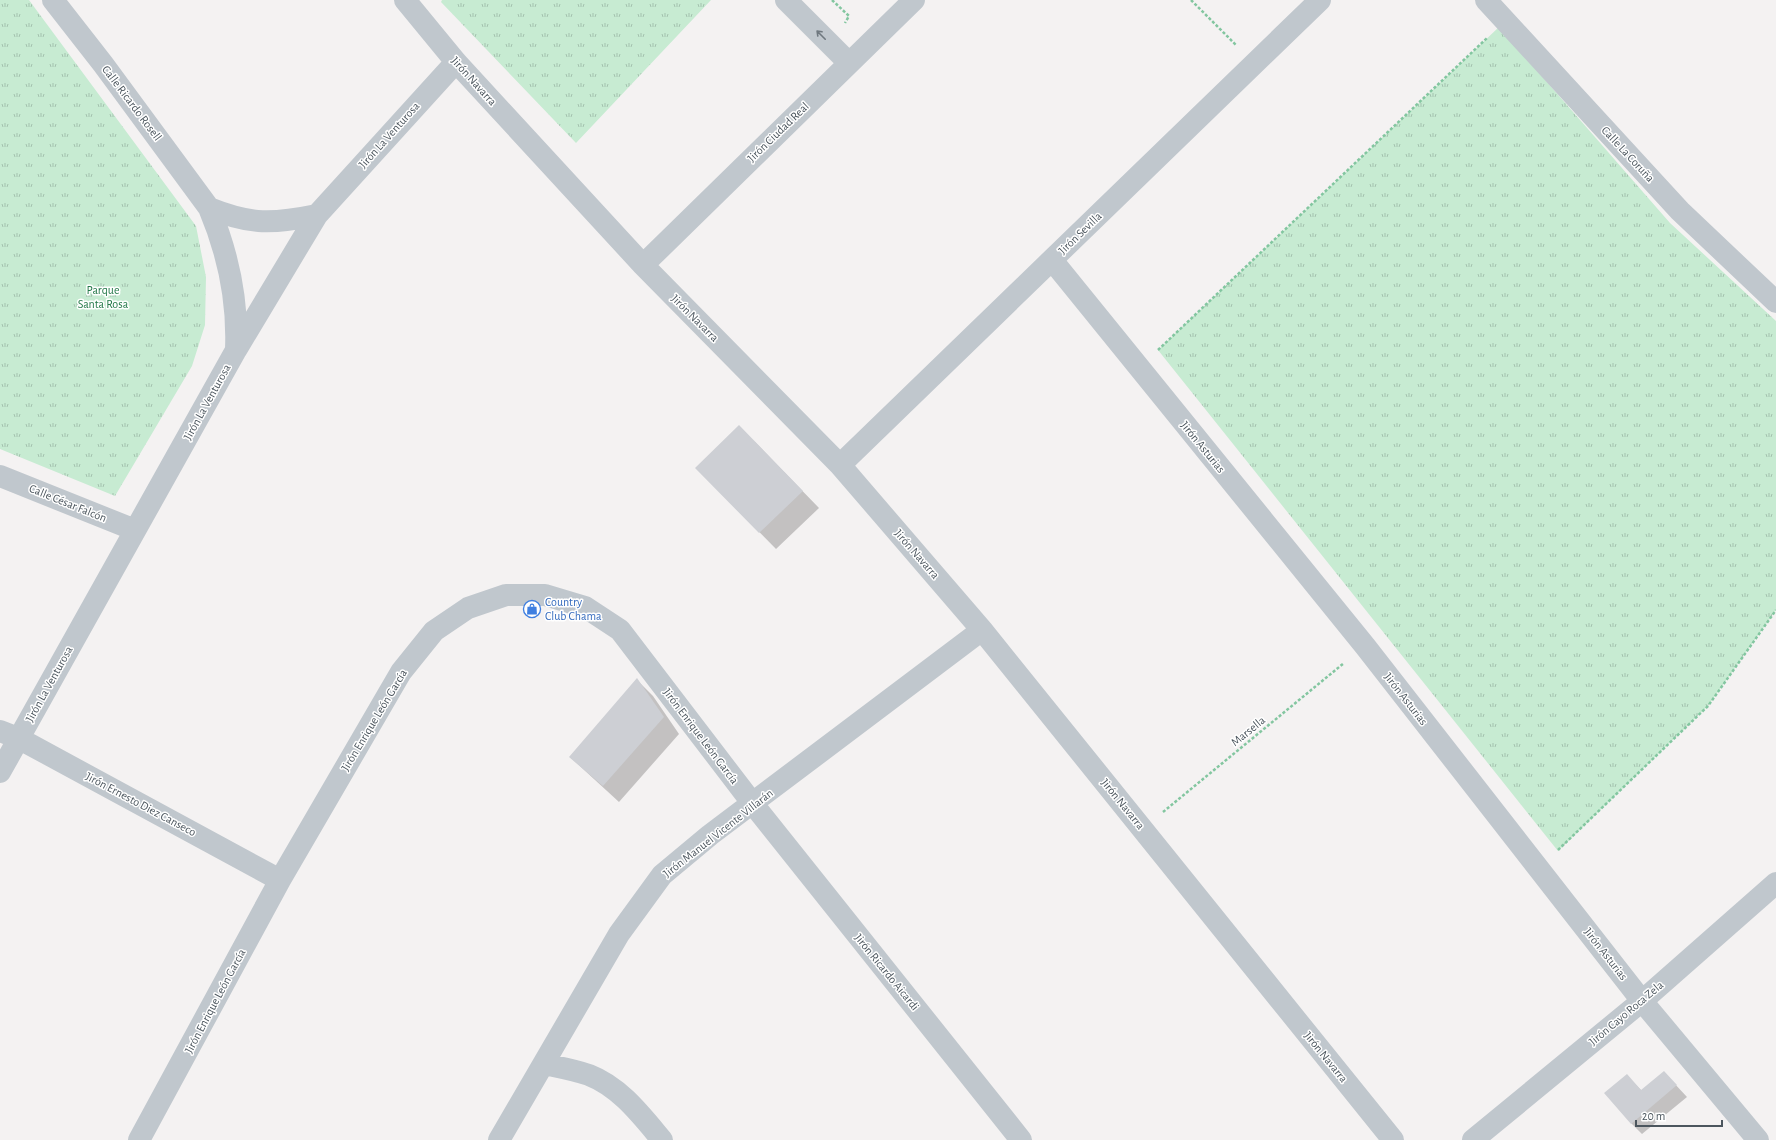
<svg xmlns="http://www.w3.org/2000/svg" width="1776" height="1140" viewBox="0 0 1776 1140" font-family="'Alegreya Sans',sans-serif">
	<defs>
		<pattern id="park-tufts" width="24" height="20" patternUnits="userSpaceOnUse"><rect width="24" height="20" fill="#c7ebd2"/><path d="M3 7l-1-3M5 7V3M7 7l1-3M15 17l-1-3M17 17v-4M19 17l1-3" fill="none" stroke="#a4c1ae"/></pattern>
	</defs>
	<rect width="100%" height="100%" fill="#f4f2f2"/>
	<path fill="url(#park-tufts)" d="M0,0H29L196,226L206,277L205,325L192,366L115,496L0,449Z
		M442,0H711L576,143L441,2Z
		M1499,27L1670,223L1776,321V610L1708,706L1558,851L1158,350Z"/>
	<path fill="#0003" d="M755,442L819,508L776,549L696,468Z
		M637,680L653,696L679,734L619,802L570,757Z
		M1626,1075L1642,1091L1674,1083L1687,1097L1642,1134L1631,1123Z"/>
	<path fill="#cdcfd4" d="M739,425L803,491L759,533L695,468Z
		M637,678L664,717L603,786L569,757Z
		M1664,1071L1677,1085L1631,1124L1604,1093L1627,1074L1641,1090Z"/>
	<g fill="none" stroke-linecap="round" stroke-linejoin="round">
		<path stroke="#83c6a0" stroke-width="2.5" stroke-dasharray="3 2" stroke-linecap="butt" d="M832,0L849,16L845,23
			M1191,0L1236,45
			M1158,350L1487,38
			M1163,812L1344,663
			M1558,850L1708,706L1776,610"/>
		<path stroke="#c0c7cd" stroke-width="22" d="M53,0L103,64L209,208C228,253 238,300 236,349
			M405,0L456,62L643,265L840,465L982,630L1393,1140
			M786,0L849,63
			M1486,0L1680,211L1776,302
			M209,208C251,225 273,224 317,215
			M1052,260L1365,646L1642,1001L1758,1140
			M643,265L914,0
			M840,465L1320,0
			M0,476L135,530
			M0,731L18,738L280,880
			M0,772L236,350L317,215L456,62
			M544,1064C558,1067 575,1070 589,1075C620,1087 641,1115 662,1140
			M139,1140L280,880L401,672L434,631L468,608L506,595H545L585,607L620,630L753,804L1021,1140
			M499,1140L619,934L662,875L710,835L982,630
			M1473,1140L1642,1001L1776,883"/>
	</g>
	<defs><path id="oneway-shaft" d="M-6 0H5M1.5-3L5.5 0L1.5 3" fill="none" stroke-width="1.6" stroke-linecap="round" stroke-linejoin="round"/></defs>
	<use stroke="#6f787f" href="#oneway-shaft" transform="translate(821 35) rotate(-135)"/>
	<defs>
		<g id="shop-ring" transform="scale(0.9)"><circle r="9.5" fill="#fff" stroke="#3f7fe0" stroke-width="1.5"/><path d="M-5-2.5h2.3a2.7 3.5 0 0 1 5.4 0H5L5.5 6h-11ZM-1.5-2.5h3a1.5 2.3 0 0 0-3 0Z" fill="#3f7fe0"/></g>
	</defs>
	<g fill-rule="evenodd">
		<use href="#shop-ring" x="532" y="609"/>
	</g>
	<g text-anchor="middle" stroke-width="3" stroke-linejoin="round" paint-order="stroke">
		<g font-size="12" fill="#4c565e" stroke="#fff">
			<text transform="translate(474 81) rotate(48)" y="4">Jirón Navarra</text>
			<text transform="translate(132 103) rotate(53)" y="4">Calle Ricardo Rosell</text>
			<text transform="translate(778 132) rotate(-44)" y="4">Jirón Ciudad Real</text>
			<text transform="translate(389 135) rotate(-48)" y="4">Jirón La Venturosa</text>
			<text transform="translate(1628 154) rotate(47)" y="4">Calle La Coruña</text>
			<text transform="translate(1080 233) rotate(-44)" y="4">Jirón Sevilla</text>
			<text transform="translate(695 318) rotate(45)" y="4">Jirón Navarra</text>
			<text transform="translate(207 402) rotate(-61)" y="4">Jirón La Venturosa</text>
			<text transform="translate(1203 447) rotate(51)" y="4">Jirón Asturias</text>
			<text transform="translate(68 503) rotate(22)" y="4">Calle César Falcón</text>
			<text transform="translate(917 554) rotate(49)" y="4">Jirón Navarra</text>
			<text transform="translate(49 684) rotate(-61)" y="4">Jirón La Venturosa</text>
			<text transform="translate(1406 699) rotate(52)" y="4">Jirón Asturias</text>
			<text transform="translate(374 720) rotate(-59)" y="4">Jirón Enrique León García</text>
			<text transform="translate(1248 731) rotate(-39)" y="4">Marsella</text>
			<text transform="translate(701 736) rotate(53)" y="4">Jirón Enrique León García</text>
			<text transform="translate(141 804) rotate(28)" y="4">Jirón Ernesto Diez Canseco</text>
			<text transform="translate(1123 804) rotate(51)" y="4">Jirón Navarra</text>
			<text transform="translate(718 833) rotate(-38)" y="4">Jirón Manuel Vicente Villarán</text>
			<text transform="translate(1606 954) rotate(52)" y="4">Jirón Asturias</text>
			<text transform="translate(887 972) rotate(51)" y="4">Jirón Ricardo Aicardi</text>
			<text transform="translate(215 1001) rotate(-62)" y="4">Jirón Enrique León García</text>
			<text transform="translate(1626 1013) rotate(-40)" y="4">Jirón Cayo Roca Zela</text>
			<text transform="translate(1326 1057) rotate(51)" y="4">Jirón Navarra</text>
		</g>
		<g font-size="12" fill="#237848" stroke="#fff">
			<text x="103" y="294">Parque<tspan x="103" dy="14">Santa Rosa</tspan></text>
		</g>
		<g font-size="12" fill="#366cbe" stroke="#fff" text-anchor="start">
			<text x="545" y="606">Country<tspan x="545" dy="14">Club Chama</tspan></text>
		</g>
	</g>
	<path d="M1636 1120v6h86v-6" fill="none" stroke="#4c565e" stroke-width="2"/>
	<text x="1642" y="1120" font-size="12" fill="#4c565e" stroke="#ffffff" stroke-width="3" paint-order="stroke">20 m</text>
</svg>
